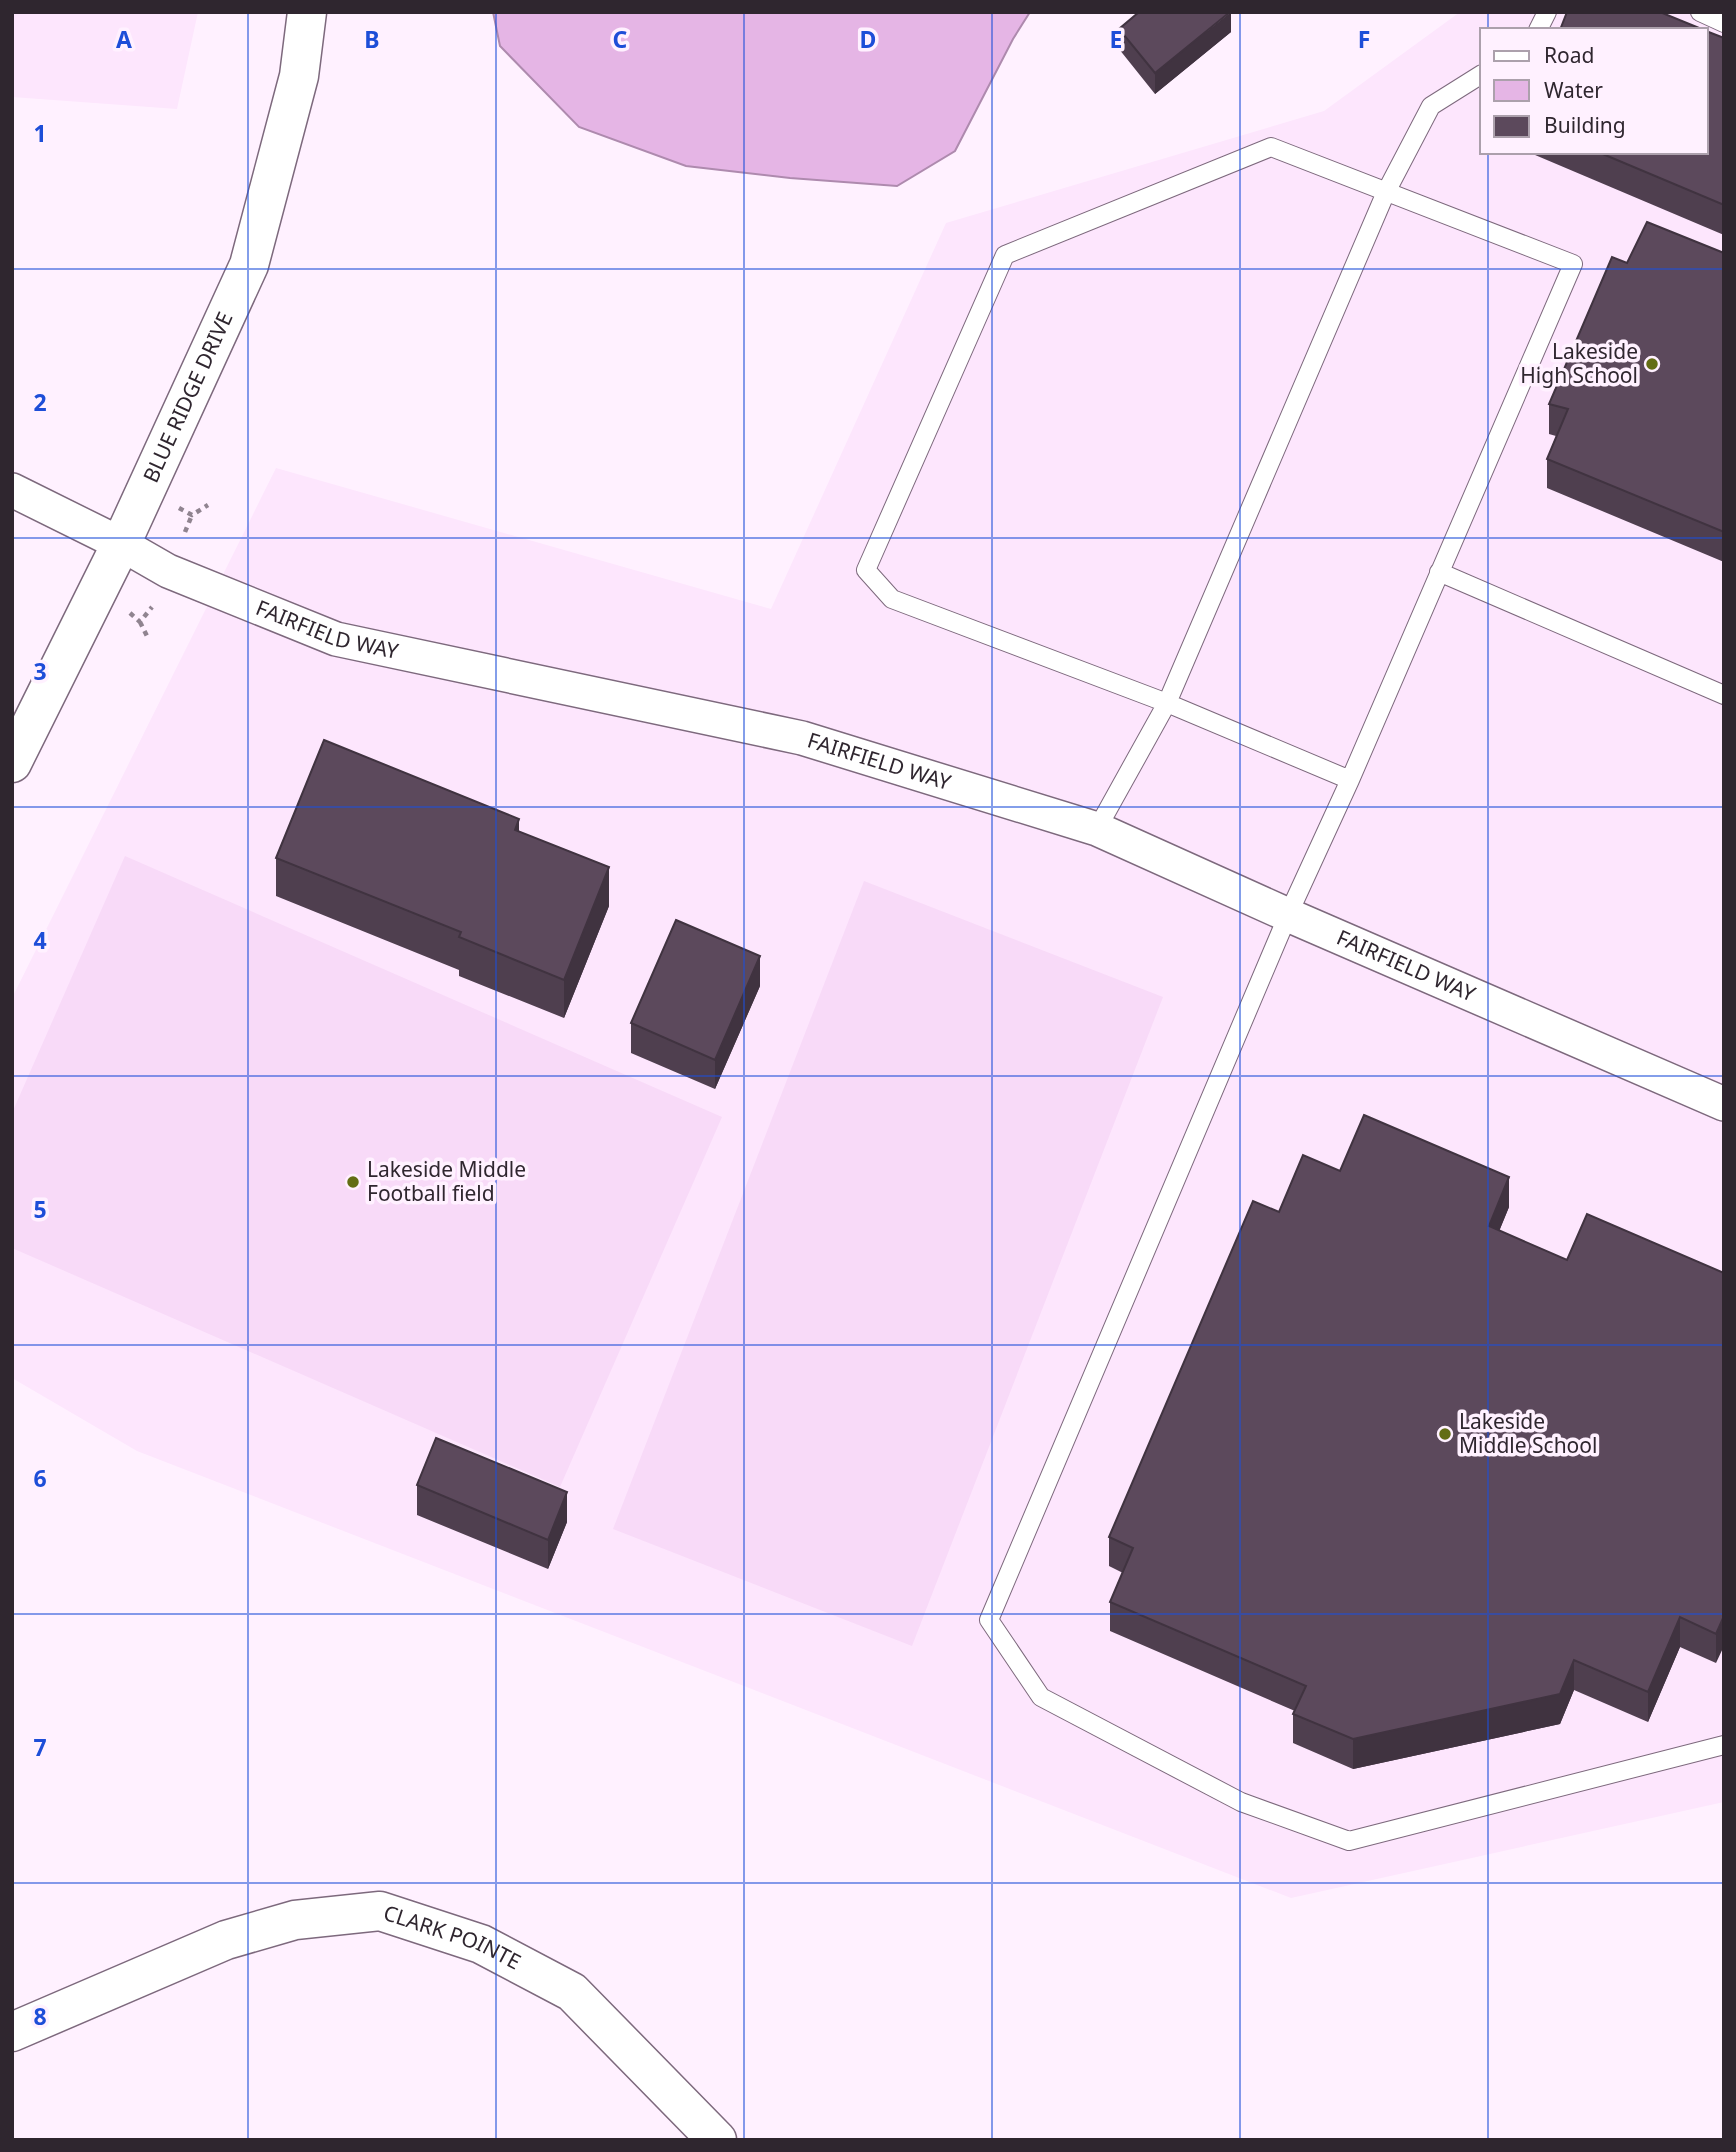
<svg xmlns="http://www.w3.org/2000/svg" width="1736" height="2152" viewBox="0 0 1736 2152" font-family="'Noto Sans',sans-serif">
	<rect width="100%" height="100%" fill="#fff1ff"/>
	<path fill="#fde6fd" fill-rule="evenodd" d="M12,12H198L177,109L12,97Z
		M1460,12H1724V1802L1291,1898L137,1451L12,1378V998L276,468L771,609L946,223L1324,111ZM1482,30H1706V152H1482Z"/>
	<path fill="#f8daf8" d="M125,856L722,1117L560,1487L12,1248V1113Z
		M864,881L1163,997L912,1646L613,1529Z"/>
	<path fill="#e5b5e5" stroke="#ae8aae" stroke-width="2" d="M493,12H1030L1013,39L955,151L897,186L790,178L686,166L579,127L500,46Z"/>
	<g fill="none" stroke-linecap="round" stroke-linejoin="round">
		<g stroke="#7d697d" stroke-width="20">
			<path id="lane" d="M1700,12L1724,23
				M1538,30L1547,12
				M1439,572L1724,695
				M1350,780L1167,703L892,599L866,570L1005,255L1271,147L1573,264L1350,780L1288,915L989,1620L1041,1697L1241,1802L1349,1841L1724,1745
				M1097,829L1167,703L1386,192L1431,106L1482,74"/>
		</g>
		<g stroke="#7d697d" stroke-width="36">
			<g id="street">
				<path id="s1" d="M12,490L121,544L168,571L336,639L802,738L1097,829L1288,915L1724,1104"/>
			</g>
		</g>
		<g stroke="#7d697d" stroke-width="41">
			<g id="secondary">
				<path id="s2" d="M12,763L121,544L249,265L299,76L307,12"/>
				<path id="s3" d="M12,2032L226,1940L295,1920L380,1911L481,1944L572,1992L717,2140"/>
			</g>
		</g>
		<path stroke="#908490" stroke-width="4.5" stroke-dasharray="5 5" stroke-linecap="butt" d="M179,508L192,515L208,505
			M185,532L192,515
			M130,613L140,622L152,607
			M140,622L147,636"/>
		<use href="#lane" stroke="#fff" stroke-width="18"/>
		<use href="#street" stroke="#fff" stroke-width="33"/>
		<use href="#secondary" stroke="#fff" stroke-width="38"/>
	</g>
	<path fill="#4f3f4f" d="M1119,29L1231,32L1155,94L1119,49Z
		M1724,38V235L1528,152H1706Z
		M1724,253V562L1547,488V459L1556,436L1549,434V404L1627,263Z
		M519,831L609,906L564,1018L459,976V970L276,896V858Z
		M760,986L715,1089L631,1053V1023Z
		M1340,1171L1509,1207L1499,1231L1567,1260L1724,1273L1716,1663L1680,1647L1648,1722L1574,1690L1560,1724L1353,1769L1293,1743V1714L1295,1711L1110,1631V1602L1123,1573L1109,1566V1537L1279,1212Z
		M417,1485L567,1522L548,1569L417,1515Z"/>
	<path fill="#403340" d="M1231,12V32L1155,94V73Z
		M519,819V857L515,830Z
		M609,867V906L564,1018V980Z
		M760,956V986L715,1089V1060Z
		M1509,1177V1207L1489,1256V1226Z
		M567,1492V1522L548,1569V1540Z
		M1724,1616V1646L1716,1663V1634Z
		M1680,1617V1647L1648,1722V1692Z
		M1574,1660V1690L1560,1724L1353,1769V1739Z"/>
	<path fill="#5c495c" stroke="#403340" stroke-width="2" d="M1139,12H1230L1155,73L1119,29Z
		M1567,12H1660L1704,30H1560Z
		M1706,31L1724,38V205L1598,152H1706Z
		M1647,222L1724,253V532L1547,459L1568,409L1549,404L1612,257L1627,263Z
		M324,740L519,819L515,830L609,867L564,980L459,937L461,932L276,858Z
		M676,920L760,956L715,1060L631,1023Z
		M1364,1115L1509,1177L1489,1226L1567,1260L1587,1214L1724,1273V1616L1716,1634L1680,1617L1648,1692L1574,1660L1560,1694L1353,1739L1293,1714L1306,1686L1110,1602L1133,1548L1109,1537L1253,1201L1279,1212L1303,1155L1340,1171Z
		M436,1438L567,1492L548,1540L417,1485Z"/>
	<path fill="none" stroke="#1d4ed8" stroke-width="2" stroke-opacity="0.55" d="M248,12V2140M496,12V2140M744,12V2140M992,12V2140M1240,12V2140M1488,12V30M1488,152V2140M12,269H1724M12,538H1724M12,807H1724M12,1076H1724M12,1345H1724M12,1614H1724M12,1883H1724"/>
	<g fill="#636d14" stroke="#fff1ff" stroke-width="2.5">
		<circle cx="1652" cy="364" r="7"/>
		<circle cx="353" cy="1182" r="7"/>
		<circle cx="1445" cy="1434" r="7"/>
	</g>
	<g text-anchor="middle" stroke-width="7" stroke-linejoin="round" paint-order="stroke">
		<g font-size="21" fill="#2f262f" stroke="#fff1ff" text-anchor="start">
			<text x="1638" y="359" text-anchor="end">Lakeside<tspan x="1638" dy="24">High School</tspan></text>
			<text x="367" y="1177">Lakeside Middle<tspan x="367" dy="24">Football field</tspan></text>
			<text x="1459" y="1429">Lakeside<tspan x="1459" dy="24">Middle School</tspan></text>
		</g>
		<g font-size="21" fill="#2f262f" stroke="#fff1ff">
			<text dy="7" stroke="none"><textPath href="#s2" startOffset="406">BLUE RIDGE DRIVE</textPath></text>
			<text dy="7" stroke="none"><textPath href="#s1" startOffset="346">FAIRFIELD WAY</textPath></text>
			<text dy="7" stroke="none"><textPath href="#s1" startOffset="914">FAIRFIELD WAY</textPath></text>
			<text dy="7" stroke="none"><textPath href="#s1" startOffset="1480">FAIRFIELD WAY</textPath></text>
			<text dy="7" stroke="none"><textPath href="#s3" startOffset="467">CLARK POINTE</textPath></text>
		</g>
	</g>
	<g font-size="23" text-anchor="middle" font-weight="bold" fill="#1d4ed8" stroke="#fff1ff" stroke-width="7" stroke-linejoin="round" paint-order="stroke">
		<text x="124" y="48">A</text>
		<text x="372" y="48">B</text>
		<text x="620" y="48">C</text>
		<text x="868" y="48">D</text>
		<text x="1116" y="48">E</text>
		<text x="1364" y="48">F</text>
		<text x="40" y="142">1</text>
		<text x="40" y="411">2</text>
		<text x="40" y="680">3</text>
		<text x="40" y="949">4</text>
		<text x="40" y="1218">5</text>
		<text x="40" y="1487">6</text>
		<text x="40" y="1756">7</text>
		<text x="40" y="2025">8</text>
	</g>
	<rect width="1736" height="2152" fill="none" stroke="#2f262f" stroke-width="28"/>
	<rect x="1480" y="28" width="228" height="126" fill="#fff1ff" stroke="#aca0ac" stroke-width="2"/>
	<rect x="1494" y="51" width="35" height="10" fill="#ffffff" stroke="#aca0ac" stroke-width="2"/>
	<text x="1544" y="63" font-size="21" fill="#2f262f">Road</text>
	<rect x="1494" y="80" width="35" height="21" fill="#e5b5e5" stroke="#aca0ac" stroke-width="2"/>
	<text x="1544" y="98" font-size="21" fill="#2f262f">Water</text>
	<rect x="1494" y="116" width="35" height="21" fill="#5c495c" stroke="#aca0ac" stroke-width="2"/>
	<text x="1544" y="133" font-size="21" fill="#2f262f">Building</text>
</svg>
